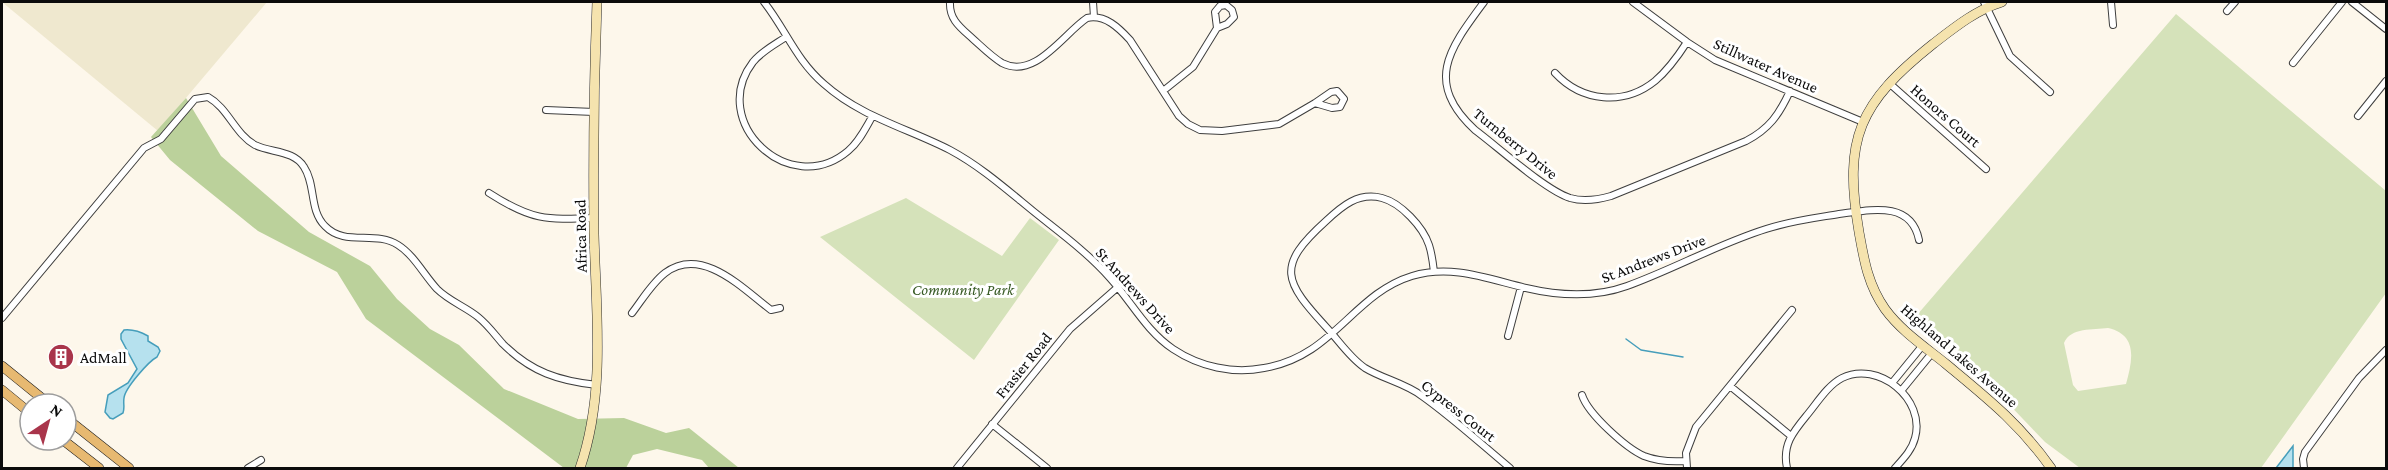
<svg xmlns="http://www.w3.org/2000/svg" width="2388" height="470" viewBox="0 0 2388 470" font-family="'Crimson Pro',serif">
	<rect width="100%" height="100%" fill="#fdf7eb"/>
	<path fill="#efe8cf" d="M2,2H267L158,131Z"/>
	<path fill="#d5e2ba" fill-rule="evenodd" d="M2176,14L2386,191V293L2261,468H2080L2045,442L1999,394L1911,322ZM2108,328C2139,335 2132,362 2126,384L2078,391L2073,385L2064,343C2071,327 2093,330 2108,328Z
		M906,198L1002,256L1030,218L1059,240L974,360L820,237Z"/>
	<path fill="#bbd19b" d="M186,98L221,156L309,232L370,266L397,299L430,329L459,345L504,389L578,419L624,418L666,433L689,428L739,468H709L702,460L657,449L633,455L626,468H564L366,319L337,272L258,231L170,160L151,137Z"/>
	<path fill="#b6e1ee" stroke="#469ebb" stroke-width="1.5" d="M124,330C134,329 141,332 148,336V341L158,347L160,351L157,357C149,361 125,388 124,398C123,404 125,407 123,413L113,419L110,418L105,412L108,395L128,383L137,369L121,339V334Z
		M2293,446V468H2276Z"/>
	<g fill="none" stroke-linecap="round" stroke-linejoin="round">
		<path stroke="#469ebb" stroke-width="1.5" d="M1626,339L1641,350L1683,357"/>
		<g stroke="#3e3e3e" stroke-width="8">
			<path id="street" d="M764,2C786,30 796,60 824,84C861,117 907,128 950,150C980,166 1006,189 1033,211C1059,232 1087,252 1110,278C1131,301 1146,331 1173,349C1200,367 1233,374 1264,368C1333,357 1353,294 1412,276C1452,264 1488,279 1526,288C1560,296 1594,298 1627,286C1674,269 1718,244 1766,229C1790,221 1815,218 1839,214C1870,210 1911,200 1919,240
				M950,2C949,20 961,28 973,39C982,47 992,57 1002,63C1035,80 1063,34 1087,18C1105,14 1119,28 1130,40L1179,116L1188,124L1200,130L1222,131L1279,124L1315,103
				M1093,2L1094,17
				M1484,2C1450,48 1423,82 1475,130C1498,147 1545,190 1570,198C1584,202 1597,200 1611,196L1746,141C1769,129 1779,115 1790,91
				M1633,2L1687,42L1715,60L1863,122
				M1984,2L2010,56L2050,92
				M2111,2L2113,25
				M2352,2L2386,29
				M1226,5L1232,10L1234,17L1227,24L1217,28L1215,12L1220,6Z
				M2227,11L2235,2
				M786,37C774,45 762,51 753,62C707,122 790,200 848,151C859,142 865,129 872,117
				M2293,63L2342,2
				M1555,73C1582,102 1624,106 1655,81C1668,70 1678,56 1687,42
				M1889,83L1986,169
				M1163,91L1193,67L1217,28
				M1337,91L1344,99L1340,107L1332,108L1315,103L1331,92Z
				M546,110L594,112
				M2358,116L2386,81
				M489,193C531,220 545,220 594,218
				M1434,272C1433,263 1432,254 1429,245C1423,227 1401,203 1382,198C1358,192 1342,206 1326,221C1275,267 1284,281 1327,328C1339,341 1350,358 1365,368C1383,379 1405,383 1422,396C1453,418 1481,444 1510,468
				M632,313C642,300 652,283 665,273C702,245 743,289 771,310L780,308
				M2,318L144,148L161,139L195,99L208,97C228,108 235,134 255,145C271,153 294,150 304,167C316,185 309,210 325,226C345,247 375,230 398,245C414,255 424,275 437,289C449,301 466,307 478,317C488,325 495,335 503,344C531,372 559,381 597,385
				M1508,336L1521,287
				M1892,383L1923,345
				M1730,386L1791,436
				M1901,391L1932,353
				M1582,395C1588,414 1626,448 1644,456C1657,461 1672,462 1686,461
				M992,424L1047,468
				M248,468L261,460
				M957,468L1070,329L1118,287
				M1687,468L1686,453L1696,427L1792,310
				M1787,468C1782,445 1793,432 1807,415C1817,403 1828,385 1842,378C1878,360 1926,399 1915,438C1912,450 1903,459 1895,468
				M2304,468L2303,459L2305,452L2359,378L2386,350"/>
		</g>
		<g stroke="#2d2d2d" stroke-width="10">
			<path id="secondary" d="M2002,2C1976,10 1955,27 1933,44C1859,103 1843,138 1859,232C1864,260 1868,285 1885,309C1901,331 1925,347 1946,364C1987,398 2020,424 2051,468
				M580,468C606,393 596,312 594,234C593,156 594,79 597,2"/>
		</g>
		<g stroke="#1c1c1c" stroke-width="10">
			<path id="primary" d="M2,366L49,404
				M2,390L30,413
				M66,418L129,468
				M63,440L99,468"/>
		</g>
		<use href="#street" stroke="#fff" stroke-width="6"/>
		<use href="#secondary" stroke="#f5e3ae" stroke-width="9"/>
		<use href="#primary" stroke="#e7b971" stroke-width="9"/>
	</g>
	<defs>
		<g id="building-disc" transform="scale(1.35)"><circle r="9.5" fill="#a9354b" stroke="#fff"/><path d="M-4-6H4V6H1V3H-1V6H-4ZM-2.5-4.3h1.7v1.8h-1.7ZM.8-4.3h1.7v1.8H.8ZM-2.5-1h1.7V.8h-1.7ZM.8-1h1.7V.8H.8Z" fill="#fff"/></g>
	</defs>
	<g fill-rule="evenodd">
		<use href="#building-disc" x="61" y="357"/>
	</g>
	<g text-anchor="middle" stroke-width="6" stroke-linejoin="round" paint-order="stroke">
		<g font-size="16" fill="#0b0b0b" stroke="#fff">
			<text transform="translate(1766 65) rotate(24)" y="6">Stillwater Avenue</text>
			<text transform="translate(1946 115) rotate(41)" y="6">Honors Court</text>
			<text transform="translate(1516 143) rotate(39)" y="6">Turnberry Drive</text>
			<text transform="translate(580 236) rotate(-91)" y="6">Africa Road</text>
			<text transform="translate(1653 258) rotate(-21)" y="6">St Andrews Drive</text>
			<text transform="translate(1136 290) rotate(48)" y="6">St Andrews Drive</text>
			<text transform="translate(1960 355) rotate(41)" y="6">Highland Lakes Avenue</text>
			<text transform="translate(1023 365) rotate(-51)" y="6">Frasier Road</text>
			<text transform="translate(1459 410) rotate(38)" y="6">Cypress Court</text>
		</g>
		<g font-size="16" font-style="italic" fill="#375a24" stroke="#fff">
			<text x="963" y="295">Community Park</text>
		</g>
		<g font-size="16" fill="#0b0b0b" stroke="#fff" text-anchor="start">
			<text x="80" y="363">AdMall</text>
		</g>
	</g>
	<rect width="2388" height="470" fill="none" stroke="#0b0b0b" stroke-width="6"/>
	<g transform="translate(48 422) rotate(36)"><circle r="28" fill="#ffffff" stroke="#9d9d9d" stroke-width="1.5"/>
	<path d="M0-4.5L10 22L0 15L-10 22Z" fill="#a9354b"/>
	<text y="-9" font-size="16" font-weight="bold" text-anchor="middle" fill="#0b0b0b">N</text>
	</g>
</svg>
